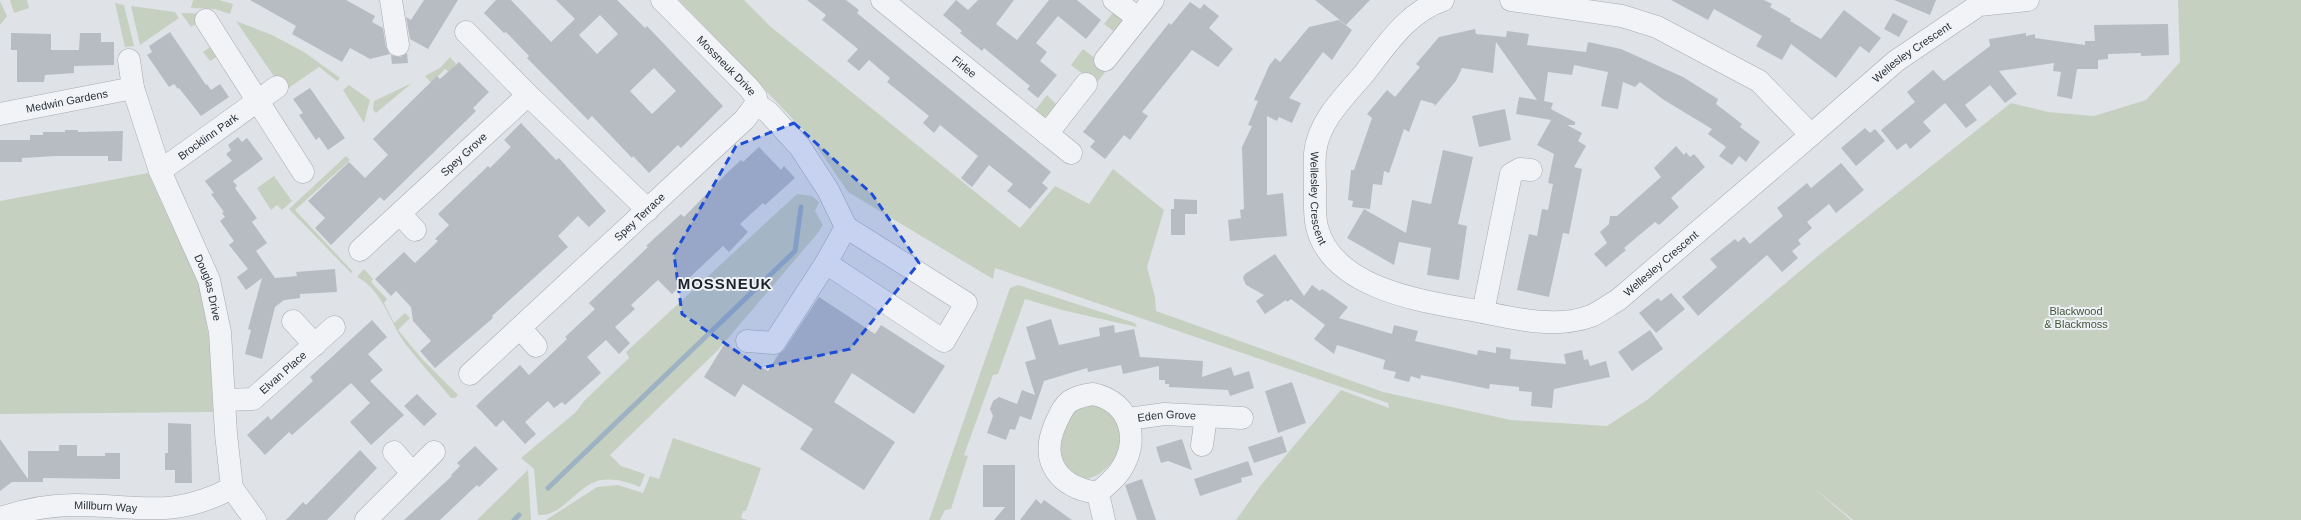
<svg xmlns="http://www.w3.org/2000/svg" width="2301" height="520" viewBox="0 0 2301 520" font-family="Arial,sans-serif">
	<rect width="100%" height="100%" fill="#dfe3e7"/>
	<path fill="#c6d0c1" d="M10,0H27L29,8L14,13Z
		M193,0H219L233,4L230,14L215,9L191,8Z
		M679,0H744L771,27L1020,228L1055,186L1089,204L1113,169L1164,210L1147,267L1155,297L1156,311L1383,392L1511,420L1607,426L1647,400L1819,255L2011,103L2048,112L2094,116L2146,100L2180,62L2178,0H2301V520H1853L1808,483L1851,520H1236L1261,485L1341,390L1389,408L1388,403L995,268L993,279L848,192L811,138Z
		M0,1L7,16L0,25Z
		M115,3L124,5L134,46L125,47Z
		M131,6L175,12L179,18L140,45Z
		M1115,10L1122,17L1123,24L1116,33L1104,24Z
		M181,13L211,14L191,27Z
		M236,21L272,35L304,52L340,78L337,81L319,67L284,91Z
		M217,42L224,52L210,61L203,52Z
		M1083,49L1108,68L1096,84L1071,65Z
		M450,57L456,64L449,72L445,69L431,83L425,76L440,68Z
		M412,83L376,113L373,110L374,101Z
		M349,85L370,100L364,123L343,90Z
		M1047,95L1056,104L1052,116L1040,117L1033,113Z
		M346,156L350,160L295,210L353,272L351,273L289,209Z
		M148,173L200,287L210,344L213,412L0,414V201Z
		M274,176L292,201L282,210L277,205L271,210L257,188Z
		M797,194L812,196L819,202L815,211L823,225L817,234L718,350L610,455L621,466L645,474L640,487C627,482 615,478 601,480C577,485 563,517 538,515L534,469L521,458L576,412L584,401L629,358L626,352Z
		M364,269L373,279L371,282L387,299L384,303L394,323L405,313L410,318L398,330L422,359L458,395L455,398H451C437,381 421,364 407,346C389,323 384,291 357,277Z
		M1018,285L1135,323L1137,327L1062,310L1025,299L998,374L993,375L964,455L968,456L951,509L945,510L940,520H929L1010,288Z
		M1094,400L1116,412L1122,450C1113,462 1100,479 1083,479C1077,479 1070,474 1065,472L1056,449L1070,412Z
		M673,438L761,468L746,511H743L741,518L747,520H546L597,487L618,485L643,493L650,476L659,479Z
		M528,470L531,520H477Z"/>
	<g fill="none" stroke-linecap="round" stroke-linejoin="round">
		<path stroke="#9db3c4" stroke-width="5" d="M548,488L795,251L801,207
			M514,520L519,515"/>
	</g>
	<path fill="#b7bcc3" fill-rule="evenodd" d="M250,0H346L375,16L372,22L383,28L386,47L390,54L370,59L350,48L342,62L292,34L296,26Z
		M424,0H458L428,49L410,39L406,17L411,20Z
		M496,0H511L551,42L575,19L556,0H617L645,28L647,26L723,106L681,148L678,145L649,173L633,156L632,158L592,116L588,120L527,58L529,56L506,32L504,33L484,13ZM600,15L618,34L597,54L579,35ZM654,68L676,91L652,114L630,91Z
		M807,0H846L859,10L857,13L1051,172L1042,183L1048,188L1030,209L1007,191L1013,184L989,165L972,187L961,178L978,156L940,125L934,133L923,123L929,116L887,82L890,78L869,60L859,71L847,61L858,49L822,20L826,15Z
		M956,0L968,10L978,0H1014L996,24L1017,40L1049,0H1077L1101,20L1086,39L1058,16L1040,38L1036,43L1047,52L1040,61L1057,75L1038,98L1027,89L1030,86L984,48L982,51L960,33L962,31L943,15Z
		M1315,0H1370L1346,25Z
		M1671,0H1764L1772,4L1770,7L1791,19L1790,21L1821,39L1844,10L1881,38L1869,53L1860,46L1836,78L1791,44L1782,60L1756,46L1762,36L1714,9L1708,20Z
		M1894,0H1936L1930,15Z
		M1190,2L1200,9L1204,4L1219,16L1209,28L1233,49L1218,67L1192,50L1142,112L1148,116L1130,140L1124,135L1105,159L1090,147L1095,141L1083,132L1169,23L1171,25Z
		M1893,13L1908,21L1899,37L1884,29Z
		M1339,20L1352,30L1332,60L1323,52L1289,98L1301,103L1292,123L1279,117L1277,121L1267,116V195L1283,193L1287,236L1230,241L1228,220L1241,218L1240,210L1244,209L1242,147L1252,126L1248,125L1258,101L1254,100L1269,66L1275,58L1280,62L1309,27Z
		M2168,24L2169,55L2141,56V53L2108,54V59L2098,60V69H2077L2072,99L2057,96L2061,72L2053,71L2054,63L1999,71L2017,94L2005,103L1990,85L1965,105L1977,120L1966,128L1945,103L1923,122L1931,131L1910,149L1906,143L1897,150L1881,130L1915,102L1907,92L1933,70L1944,81L1990,46L1989,39L2026,33V36L2035,34V38L2085,45V41H2095L2094,25Z
		M1475,29L1476,34L1506,37L1507,31L1529,34L1527,45L1586,52L1588,42L1621,49L1683,77L1718,99L1716,104L1742,124L1740,127L1760,142L1746,162L1739,156L1732,165L1719,156L1726,147L1708,134L1712,129L1664,100L1640,82L1635,87L1623,82L1618,109L1601,106L1608,72L1574,65L1572,75L1548,72L1544,101L1553,103L1551,109L1575,122V125H1567L1582,133L1578,141L1586,146L1574,167L1582,169L1569,234L1563,233L1549,297L1517,290L1529,234L1537,236L1542,209L1548,210L1553,184L1548,183L1554,154L1537,145L1551,120L1516,114L1519,97L1537,100L1496,42L1493,73L1462,68L1456,81L1434,107L1435,104L1421,100L1409,132L1404,129L1389,173L1384,171L1382,185L1373,184L1370,209L1352,207L1353,201L1348,200L1351,170H1354L1372,118L1367,114L1387,90L1395,97L1420,67L1416,64L1439,37Z
		M170,32L206,85L207,84L211,90L220,84L229,97L201,116L179,88L178,89L174,84L169,87L147,55L152,52L149,46Z
		M11,33L51,34V50H79L80,33H101V42H114V65L74,66V73L45,75L44,82H17V50H11Z
		M407,53L408,63L392,64L391,55L400,57Z
		M459,62L489,92L473,108L476,111L384,201L380,197L331,245L315,228L325,218L308,201L349,162L365,178L388,155L373,139L437,76L440,79Z
		M310,88L345,138L328,150L319,137L316,140L299,115L303,113L293,99Z
		M1505,109L1511,140L1479,147L1472,116Z
		M521,123L556,160L559,158L606,211L589,227L578,216L558,236L568,247L492,316L493,318L435,368L420,351L431,341L413,321L411,307L396,291L391,296L375,279L404,252L415,263L438,241L435,239L449,225L438,214L488,166L490,168L511,147L504,140Z
		M1865,128L1870,133L1875,129L1885,141L1856,166L1841,148Z
		M65,130H78V132L123,131L122,161H108V156H57L22,158V162H0V140H30V135H43V132H65Z
		M238,137L242,142L247,138L263,159L233,181L237,186L235,188L257,218L252,222L267,243L256,251L275,278L297,276L296,272L335,269L337,292L300,294V298L284,300L275,307L262,359L245,354L251,330L248,329L262,278L246,290L237,277L248,269L229,245L234,241L220,221L225,217L222,213L224,212L211,194L214,193L205,181L232,161L226,154L231,150L228,145Z
		M1676,146L1684,155L1686,152L1690,157L1694,154L1705,167L1671,198L1679,207L1659,225L1655,222L1624,248L1626,250L1606,267L1594,254L1607,243L1600,232L1609,224L1610,216H1617L1661,177L1654,168Z
		M759,147L781,170L784,166L795,178L765,205L763,203L740,224L748,232L729,252L723,246L672,294L658,280L631,305L635,309L615,327L630,343L619,354L606,340L587,357L601,373L565,405L562,402L554,408L548,401L525,422L536,434L525,444L503,420L496,427L476,406L484,398L520,365L529,375L567,339L565,337L595,309L589,303L648,247L646,246L681,214L684,217L727,173L741,160L743,162Z
		M1443,150L1473,157L1458,224L1467,226L1459,280L1427,275L1431,248L1399,242L1394,265L1347,238L1364,209L1406,233L1412,200L1431,204Z
		M1841,163L1864,190L1836,213L1829,204L1807,222L1812,228L1798,240L1801,244L1792,251L1798,258L1782,272L1767,255L1698,316L1682,297L1717,267L1710,259L1735,239L1738,242L1744,237L1750,244L1783,216L1777,208L1807,183L1811,188Z
		M1174,199L1197,200V214H1185V235H1171V209H1174Z
		M1275,254L1304,296L1312,285L1320,291L1322,289L1327,292L1348,307L1339,318L1392,334L1394,325L1418,331L1415,341L1477,355L1478,350L1496,353V347L1511,349L1510,359L1566,364L1564,354L1582,350L1584,360L1588,359L1590,366L1606,361L1610,377L1554,389L1552,408L1531,406L1532,392L1519,391V387L1490,384L1489,389L1421,375L1420,379L1411,376L1409,382L1394,378L1396,372L1383,369L1385,360L1337,345L1334,354L1314,339L1325,325L1291,299L1287,302L1286,300L1265,314L1256,301L1264,295L1246,285L1243,278L1245,274Z
		M1671,293L1685,309L1656,333L1639,313L1658,298L1661,301Z
		M819,297L875,334L881,325L945,366L914,414L852,373L834,402L895,442L864,490L800,449L813,429L743,384L735,397L704,377L725,343L768,371L778,355L784,350Z
		M1051,319L1059,345L1100,336L1099,328L1114,325L1115,333L1134,329L1140,357L1203,361L1202,377L1231,367L1234,376L1249,371L1254,388L1230,396L1228,390L1169,387V384H1165V380H1159V366L1123,374L1121,365L1088,372L1087,368L1044,381L1031,420L1020,416L1015,430L1010,429L1006,440L987,433L993,416L990,409L993,401L999,397L1017,404L1022,390L1035,395L1025,362L1036,359L1026,327Z
		M372,320L387,337L368,354L383,370L370,381L404,415L371,445L350,422L370,403L351,383L292,435L289,432L265,455L247,435L268,416L271,420L313,381L310,377Z
		M1650,330L1663,349L1632,371L1618,352Z
		M1292,382L1306,423L1278,433L1265,391Z
		M417,394L437,414L424,426L404,406Z
		M168,423L191,424L192,483H175V470H165V453H168Z
		M1282,436L1287,452L1254,463L1248,447Z
		M0,439L28,479V451H59V445H77V456H105V453H120V479L43,478V482H12L0,491Z
		M1182,439L1192,470L1168,461L1161,463L1156,447Z
		M475,446L498,469L479,487L477,485L440,520H404L452,476L451,475L460,466L457,463Z
		M360,450L377,468L327,520H286L303,502L306,505Z
		M1248,461L1253,475L1241,478L1242,482L1200,496L1194,479Z
		M983,465H1015V520H994L1005,507H983Z
		M1142,479L1156,520H1137L1125,485Z
		M1036,499L1041,504L1044,500L1072,520H1020Z"/>
	<g fill="none" stroke-linecap="round" stroke-linejoin="round">
		<g stroke="#a5aab0" stroke-width="23">
			<g id="minor">
				<path d="M391,0L398,45"/>
				<path id="s1" d="M662,0L749,88L756,97V104L768,112L800,147L828,190L846,227L966,303L944,341L826,263L846,227"/>
				<path id="s2" d="M882,0L1071,153"/>
				<path d="M1114,0L1138,18"/>
				<path id="s3" d="M1443,0C1407,12 1386,46 1363,75C1344,97 1318,122 1315,153C1314,165 1315,178 1315,190C1315,202 1314,215 1317,227C1332,288 1420,301 1472,310C1510,317 1553,330 1591,316C1600,312 1609,305 1618,300L1811,135L1896,61L1979,5L2028,0"/>
				<path d="M1511,0L1622,16L1657,27L1759,81L1811,135"/>
				<path d="M206,20L303,172"/>
				<path d="M466,32L528,95L648,210"/>
				<path id="s4" d="M129,60L133,88L160,171L209,280L220,332L226,434L232,488L255,520"/>
				<path d="M1105,60L1153,0"/>
				<path id="s5" d="M0,114L133,88"/>
				<path d="M1047,134L1086,84"/>
				<path id="s6" d="M160,171L277,87"/>
				<path d="M400,214L415,230"/>
				<path id="s7" d="M360,250L528,95"/>
				<path d="M1483,312L1511,174L1520,169L1531,170"/>
				<path d="M293,321L315,345"/>
				<path d="M520,328L536,346"/>
				<path d="M747,341L774,343L826,263"/>
				<path id="s8" d="M470,374L745,119L756,104"/>
				<path d="M1093,394C1131,402 1141,440 1120,471C1114,480 1105,486 1098,493C1060,488 1039,462 1055,425C1059,417 1062,407 1070,401C1077,397 1085,395 1093,394Z"/>
				<path id="s9" d="M225,400L253,399L334,327"/>
				<path id="s10" d="M1128,419L1165,414L1242,418"/>
				<path d="M1202,445L1206,417"/>
				<path d="M394,452L412,473"/>
				<path d="M1098,493L1104,520"/>
				<path id="s11" d="M0,518C24,510 49,505 75,505C138,505 171,520 232,488"/>
				<path d="M366,520L434,452"/>
			</g>
		</g>
		<use href="#minor" stroke="#f1f3f6" stroke-width="22"/>
	</g>
	<path fill="#1d4ed8" fill-opacity="0.2" stroke="#1d4ed8" stroke-width="3" stroke-dasharray="8 5" stroke-linejoin="round" d="M794,123L872,194L919,263L850,349L761,368L682,314L674,254L736,146Z"/>
	<g text-anchor="middle" stroke-width="4" stroke-linejoin="round" paint-order="stroke">
		<g font-size="11" fill="#29323c" stroke="#eef1f5">
			<text dy="4" stroke="none"><textPath href="#s3" startOffset="1001">Wellesley Crescent</textPath></text>
			<text dy="4" stroke="none"><textPath href="#s1" startOffset="92">Mossneuk Drive</textPath></text>
			<text dy="4" stroke="none"><textPath href="#s2" startOffset="106">Firlee</textPath></text>
			<text dy="4" stroke="none"><textPath href="#s5" startOffset="68">Medwin Gardens</textPath></text>
			<text dy="4" stroke="none"><textPath href="#s6" startOffset="59">Brocklinn Park</textPath></text>
			<text dy="4" stroke="none"><textPath href="#s7" startOffset="141">Spey Grove</textPath></text>
			<text dy="4" stroke="none"><textPath href="#s3" startOffset="250">Wellesley Crescent</textPath></text>
			<text dy="4" stroke="none"><textPath href="#s8" startOffset="231">Spey Terrace</textPath></text>
			<text dy="4" stroke="none"><textPath href="#s3" startOffset="673">Wellesley Crescent</textPath></text>
			<text dy="4" stroke="none"><textPath href="#s4" startOffset="242">Douglas Drive</textPath></text>
			<text dy="4" stroke="none"><textPath href="#s9" startOffset="68">Elvan Place</textPath></text>
			<text dy="4" stroke="none"><textPath href="#s10" startOffset="39">Eden Grove</textPath></text>
			<text dy="4" stroke="none"><textPath href="#s11" startOffset="107">Millburn Way</textPath></text>
		</g>
		<g font-size="11" fill="#405738" stroke="#eef1f5">
			<text x="2076" y="315">Blackwood<tspan x="2076" dy="13">&amp; Blackmoss</tspan></text>
		</g>
		<g font-size="15" font-weight="bold" letter-spacing="1" fill="#1c232d" stroke="#eef1f5">
			<text x="725" y="289">MOSSNEUK</text>
		</g>
	</g>
</svg>
